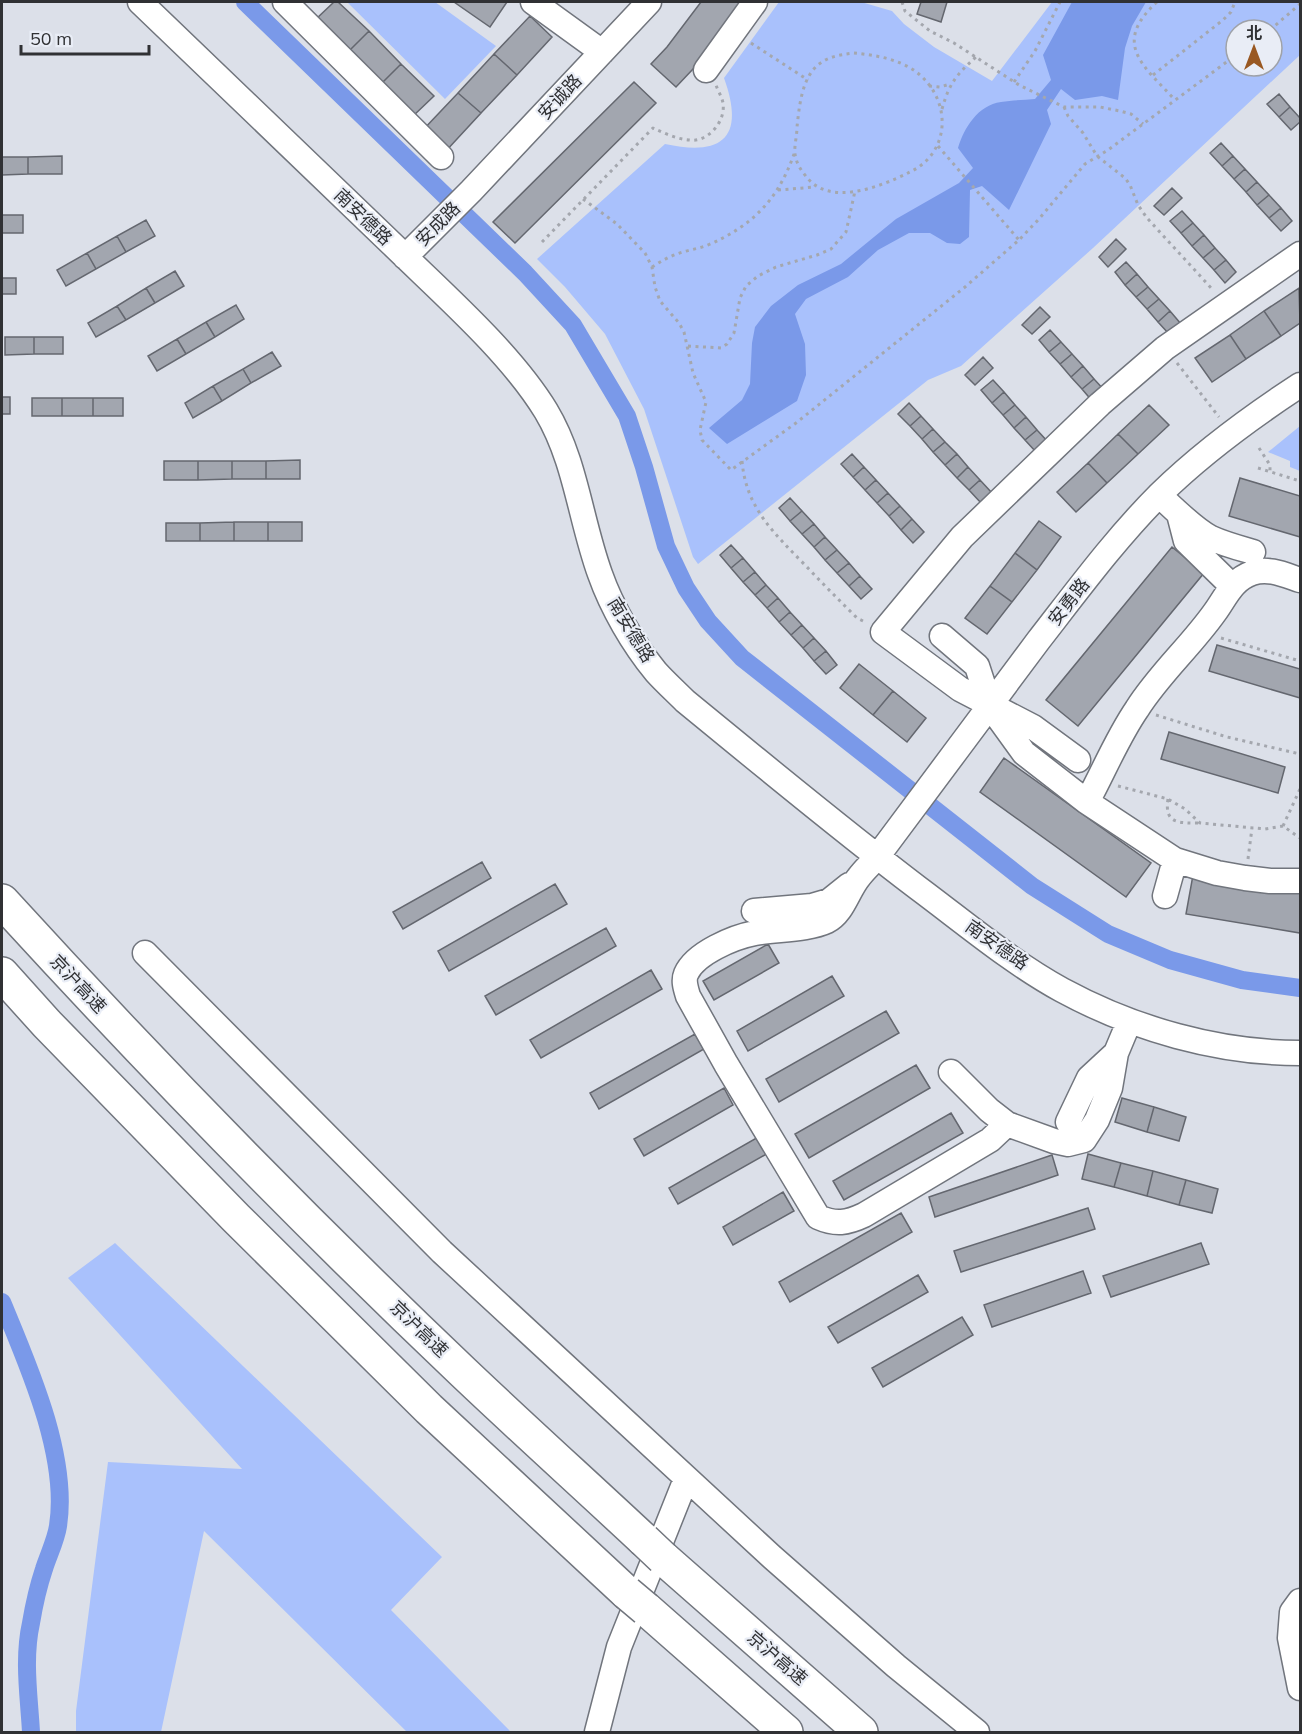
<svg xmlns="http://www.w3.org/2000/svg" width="1302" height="1734" viewBox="0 0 1302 1734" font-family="Mulish,'Noto Sans SC',sans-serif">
	<rect width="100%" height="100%" fill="#dce0e9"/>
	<path fill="#a9c1fc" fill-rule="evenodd" d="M347,2H435L496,46L445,99Z
		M779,2H861L892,11L904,24L934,47L992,81L1052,2H1300V55L1093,248L961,366L928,380L698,564L693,557L644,409L605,334L565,287L537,259L665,144C724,157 745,136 724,78ZM1236,30H1272V66H1236Z
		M1300,426V471L1290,467V461L1268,452Z
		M115,1243L442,1557L391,1610L511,1732H407L204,1531L161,1732H76V1711L108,1462L242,1469L68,1278Z"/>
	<path fill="#7a99e9" d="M1072,2H1146L1132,26L1125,48L1118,100L1102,96L1075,100L1061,89L1047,110L1051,124L1009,210L982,186L970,190L969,237L960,244L947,243L930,233H909L878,250L848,277L806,299L795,314L805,344L806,375L797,401L727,444L709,428L742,400L750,384L752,343L755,327L771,306L798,285L841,264L896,219L959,183L973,168L958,148C964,128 978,105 1001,102C1012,100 1024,100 1035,99L1051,80L1043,55Z"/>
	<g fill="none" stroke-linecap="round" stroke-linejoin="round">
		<path stroke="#7a99e9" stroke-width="18" d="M245,2L525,273L573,325L627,416L644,467L666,546L686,588L708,621L742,658L1032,886L1108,934L1170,960L1242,980L1300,988
			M2,1302C28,1365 69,1456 58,1526C56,1540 48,1556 44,1569C38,1587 34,1605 31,1623C23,1659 29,1696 31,1732"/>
	</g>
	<path fill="#a2a6af" stroke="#64676f" stroke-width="1.5" d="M334,2H338L369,31L347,53L315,20Z
		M454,2H507L490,27Z
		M701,2H743L693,69L676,87L651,64L667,47Z
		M921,2H947L941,22L917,14Z
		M530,16L552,37L517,75L494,54Z
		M369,31L401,64L380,85L347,53Z
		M494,54L517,75L481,113L458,93Z
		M401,64L434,96L412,117L380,85Z
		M634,82L656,103L515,243L493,222Z
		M458,93L481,113L445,152L422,131Z
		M1279,94L1290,107L1279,117L1267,104Z
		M1290,107L1300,118V122L1291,130L1279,117Z
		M1221,143L1233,156L1222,166L1210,153Z
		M62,156V174H28V157Z
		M1233,156L1245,169L1234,179L1222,166Z
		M2,157H28V174L2,175Z
		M1245,169L1257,182L1246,192L1234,179Z
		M1257,182L1269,195L1257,205L1246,192Z
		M1172,188L1182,198L1164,215L1154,206Z
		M1269,195L1281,208L1269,218L1257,205Z
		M1281,208L1292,221L1281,231L1269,218Z
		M1182,211L1193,223L1181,233L1170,221Z
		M2,215H23V233H2Z
		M146,220L155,236L126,252L117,236Z
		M1193,223L1204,235L1192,246L1181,233Z
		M1204,235L1215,248L1203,258L1192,246Z
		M117,236L126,252L96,269L87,253Z
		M1116,239L1126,249L1108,267L1099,257Z
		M1215,248L1226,260L1214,270L1203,258Z
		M87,253L96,269L66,286L57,270Z
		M1226,260L1236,272L1225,283L1214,270Z
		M1126,262L1137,274L1125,285L1115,272Z
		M175,271L184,286L155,303L146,288Z
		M1137,274L1148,287L1136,297L1125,285Z
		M2,278H16V294H2Z
		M1148,287L1159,299L1147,309L1136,297Z
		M146,288L155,303L126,320L117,306Z
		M1299,288L1300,323L1281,336L1264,311Z
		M1159,299L1170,311L1158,322L1147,309Z
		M236,305L244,319L215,337L206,322Z
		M117,306L126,320L96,337L88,323Z
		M1040,307L1050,317L1032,334L1022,325Z
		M1170,311L1181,324L1169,334L1158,322Z
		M1264,311L1281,336L1246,359L1230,335Z
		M206,322L215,337L186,354L177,339Z
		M1050,330L1061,342L1049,352L1039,340Z
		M1230,335L1246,359L1212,382L1195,358Z
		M5,337H34V354L5,355Z
		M34,337H63V354H34Z
		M177,339L186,354L157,371L148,356Z
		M1061,342L1072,354L1060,364L1049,352Z
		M272,352L281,366L251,383L243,369Z
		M1072,354L1083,366L1071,377L1060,364Z
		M983,357L993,368L975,385L965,375Z
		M1083,366L1094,379L1082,389L1071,377Z
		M243,369L251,383L222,401L213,386Z
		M1094,379L1105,391L1093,402L1082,389Z
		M993,380L1004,392L992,403L981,390Z
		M213,386L222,401L193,418L185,403Z
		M1004,392L1015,405L1003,415L992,403Z
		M2,397H10V414H2Z
		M32,398H62V416H32Z
		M62,398H93V416H62Z
		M93,398H123V416H93Z
		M909,403L921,416L910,426L898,414Z
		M1015,405L1026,417L1014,428L1003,415Z
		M1149,405L1169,425L1138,454L1118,434Z
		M921,416L933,429L922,439L910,426Z
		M1026,417L1037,430L1025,440L1014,428Z
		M933,429L945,442L933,452L922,439Z
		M1037,430L1048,442L1036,452L1025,440Z
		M1118,434L1138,454L1107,483L1088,463Z
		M945,442L957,454L945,465L933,452Z
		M852,454L864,467L853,477L841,464Z
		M957,454L968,467L957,478L945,465Z
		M300,460V479H266V461Z
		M164,461H198V480H164Z
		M198,461H232V479L198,480Z
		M232,461H266V479H232Z
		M1088,463L1107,483L1076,512L1057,492Z
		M864,467L876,480L865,490L853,477Z
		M968,467L980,480L969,490L957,478Z
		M1240,478L1300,496V537L1229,516Z
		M876,480L888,493L877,503L865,490Z
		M980,480L992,493L981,503L969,490Z
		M888,493L900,506L889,516L877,503Z
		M790,498L802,511L790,521L779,508Z
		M900,506L912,519L901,530L889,516Z
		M802,511L814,524L802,534L790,521Z
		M912,519L924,532L913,543L901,530Z
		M1039,521L1061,537L1037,570L1015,553Z
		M234,522H268V541H234Z
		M234,522V541H200V523Z
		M268,522H302V541H268Z
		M166,523H200V541H166Z
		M814,524L825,537L814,547L802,534Z
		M825,537L837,550L825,560L814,547Z
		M731,545L743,558L731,568L720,555Z
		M1172,547L1204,573L1078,726L1046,700Z
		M837,550L849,563L837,573L825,560Z
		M1015,553L1037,570L1012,602L990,586Z
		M743,558L755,572L743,582L731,568Z
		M849,563L860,576L849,586L837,573Z
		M755,572L766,585L755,595L743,582Z
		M860,576L872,589L861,599L849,586Z
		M766,585L778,598L767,608L755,595Z
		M990,586L1012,602L987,634L965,618Z
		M778,598L790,612L779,622L767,608Z
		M790,612L802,625L791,635L779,622Z
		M802,625L814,638L803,648L791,635Z
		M814,638L826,651L814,661L803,648Z
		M1217,645L1300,669V698L1209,671Z
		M826,651L837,665L826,674L814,661Z
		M859,664L893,691L873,715L840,688Z
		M893,691L926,718L907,742L873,715Z
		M1169,732L1285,767L1278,793L1161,759Z
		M1004,758L1151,863L1126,897L980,792Z
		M482,862L491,878L403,929L393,912Z
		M1193,875L1300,893V933L1186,914Z
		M555,884L567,904L449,971L438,951Z
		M606,928L616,946L496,1015L485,996Z
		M768,944L779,963L714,1000L703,981Z
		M651,970L662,989L541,1058L530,1040Z
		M832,976L844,996L748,1051L737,1031Z
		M886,1011L899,1033L779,1102L766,1079Z
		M695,1034L704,1049L599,1109L590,1093Z
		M916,1065L930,1088L809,1158L795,1134Z
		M724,1088L733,1105L644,1156L634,1139Z
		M1122,1098L1154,1107L1147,1132L1115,1122Z
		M1154,1107L1186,1117L1179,1141L1147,1132Z
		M951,1113L963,1133L844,1200L833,1181Z
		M760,1136L770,1152L678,1204L669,1188Z
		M1088,1154L1121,1163L1114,1187L1082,1179Z
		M1052,1155L1058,1175L935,1217L929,1197Z
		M1121,1163L1153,1171L1147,1196L1114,1187Z
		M1153,1171L1186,1180L1179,1205L1147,1196Z
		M1186,1180L1218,1189L1212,1213L1179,1205Z
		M783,1192L794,1211L733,1245L723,1227Z
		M1088,1208L1095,1229L961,1272L954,1251Z
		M901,1213L912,1232L790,1302L779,1282Z
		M1201,1243L1209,1264L1111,1297L1103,1276Z
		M1083,1271L1091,1293L992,1327L984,1305Z
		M918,1275L928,1292L838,1343L828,1327Z
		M962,1317L973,1335L883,1387L872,1368Z"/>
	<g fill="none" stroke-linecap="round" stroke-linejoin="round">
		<g stroke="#71757d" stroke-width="27">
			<path id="minor" d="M140,2C224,82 308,163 392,244C442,293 510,352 546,411C576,461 580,519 600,574C612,608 633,644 656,672C665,682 675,691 685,701C762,764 839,828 918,888C965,923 1011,962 1062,990C1134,1029 1218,1053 1300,1053
				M285,2L441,157
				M533,2L602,52
				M706,70L755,2
				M405,257L471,191L649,2
				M1159,495C1173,508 1195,530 1211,538C1224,544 1239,548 1253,552
				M1179,514L1186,541L1232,586
				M942,636L977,666L990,706L1024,753L1087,802L1175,860L1217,873L1245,878L1270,881H1300
				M1078,760L1033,727L960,689L883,632L962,537L1100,404L1165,348L1300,254
				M1087,802C1104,771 1117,738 1137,709C1159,674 1191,646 1215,612C1226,597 1232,580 1252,573C1268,567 1285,575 1300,580
				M1165,896L1175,860
				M754,911L812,906L829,901L849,885
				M145,953L442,1252L772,1557L896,1666L977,1732
				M951,1072L989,1110L1007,1124L1054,1141L1068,1144L1084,1140L1097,1120L1110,1088L1116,1053L1129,1022
				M1068,1122L1089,1078L1116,1053
				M1007,1124L990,1140L864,1215C847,1223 836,1225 818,1217L726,1064L688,996C686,989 683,981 686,974C695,953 734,937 755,933C776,929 808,930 827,921C843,913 848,890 859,877C864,870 871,864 877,857C931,785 984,713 1038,641C1077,591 1115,539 1160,494C1203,452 1251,417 1300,385
				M1300,1601L1292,1612L1290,1638L1300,1688
				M597,1732L619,1647L686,1479"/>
		</g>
		<g stroke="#71757d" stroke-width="36">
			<path id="highway" d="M2,901C150,1063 304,1221 464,1373C523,1429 584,1484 644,1540
				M2,974L47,1024L236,1218L429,1409L627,1593
				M663,1558L861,1732
				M646,1609L786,1732"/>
		</g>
		<path stroke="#a4a7ae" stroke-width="3" stroke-dasharray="3 4.5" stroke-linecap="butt" d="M902,2L905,11L930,31L954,43L1019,85L1064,107H1100L1120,111L1131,114L1143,124
			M1157,2C1111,44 1144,66 1175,100
			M1270,30L1300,4
			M751,43L808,80
			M854,53C875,55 898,59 915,71C952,98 952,152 910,172C880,187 828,208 805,175C800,169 796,162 795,154C794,146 797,136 797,127C799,109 801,85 813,70C824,57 838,55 854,53Z
			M1153,75L1223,20L1231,12L1235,2
			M1014,82L1035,51L1060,2
			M929,86L940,87L950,84
			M1064,107L1068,116L1083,133L1097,156L1125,178L1130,185L1138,205L1147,218L1213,290
			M942,109C949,84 956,75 976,57
			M938,146L1019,240
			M778,190L815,187
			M583,199L617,224L645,253L652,267L655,287L660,301L679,323L684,332L693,373L706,402L700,430L702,440L731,470L796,423L965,287L1019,240L1039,219L1085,164L1108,150L1236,55
			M542,242L653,128C664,133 676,139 689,140C707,143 726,122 723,103C722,97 718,91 716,85
			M652,267C660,262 668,257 677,254C687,250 698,249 708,245C752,226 778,200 794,154
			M688,346L721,348L727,344L734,333L740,298L746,286L758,276L776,267L817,255L831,249L846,232L855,191
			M1177,363L1219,417
			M1259,448L1270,465V472
			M742,461C746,508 774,533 805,565C822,583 839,600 857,618L865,622
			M1258,468L1300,481
			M1221,638L1300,661
			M1156,715L1227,737L1300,754
			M1118,786L1168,799L1185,809L1200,823L1265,829L1283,826L1300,838
			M1168,799C1164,824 1179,823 1199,823
			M1283,826L1300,789
			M1248,859L1252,828"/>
		<use href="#minor" stroke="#fff" stroke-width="24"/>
		<use href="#highway" stroke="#fff" stroke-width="33"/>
		<g stroke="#71757d" stroke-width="36" stroke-linecap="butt">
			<path id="highway-bridge" d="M644,1540L663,1558
				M627,1593L646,1609"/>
		</g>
		<use href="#highway-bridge" stroke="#fff" stroke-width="33"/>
	</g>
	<g text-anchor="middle" stroke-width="4.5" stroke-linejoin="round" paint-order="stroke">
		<g font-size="18" fill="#303134" stroke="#e9edf6">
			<text transform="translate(560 97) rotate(-47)" y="6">安诚路</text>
			<text transform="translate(363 217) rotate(44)" y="6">南安德路</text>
			<text transform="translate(438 224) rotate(-45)" y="6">安成路</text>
			<text transform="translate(1069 602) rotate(-52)" y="6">安勇路</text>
			<text transform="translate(631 630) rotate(59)" y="6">南安德路</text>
			<text transform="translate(997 945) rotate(35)" y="6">南安德路</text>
			<text transform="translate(78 984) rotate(47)" y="6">京沪高速</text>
			<text transform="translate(419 1329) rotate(44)" y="6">京沪高速</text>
			<text transform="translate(777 1658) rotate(41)" y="6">京沪高速</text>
		</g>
	</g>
	<rect width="1302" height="1734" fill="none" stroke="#303134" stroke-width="6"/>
	<g transform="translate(1254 48)"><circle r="28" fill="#e9edf6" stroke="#9fa2a8" stroke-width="1.5"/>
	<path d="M0-4.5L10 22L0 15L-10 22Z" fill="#995822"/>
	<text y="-9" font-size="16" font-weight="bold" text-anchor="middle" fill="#303134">北</text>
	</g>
	<path d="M21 45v9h128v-9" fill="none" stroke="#303134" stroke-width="3"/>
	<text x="30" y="45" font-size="18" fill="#303134" stroke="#e9edf6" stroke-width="4.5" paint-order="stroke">50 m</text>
</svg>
